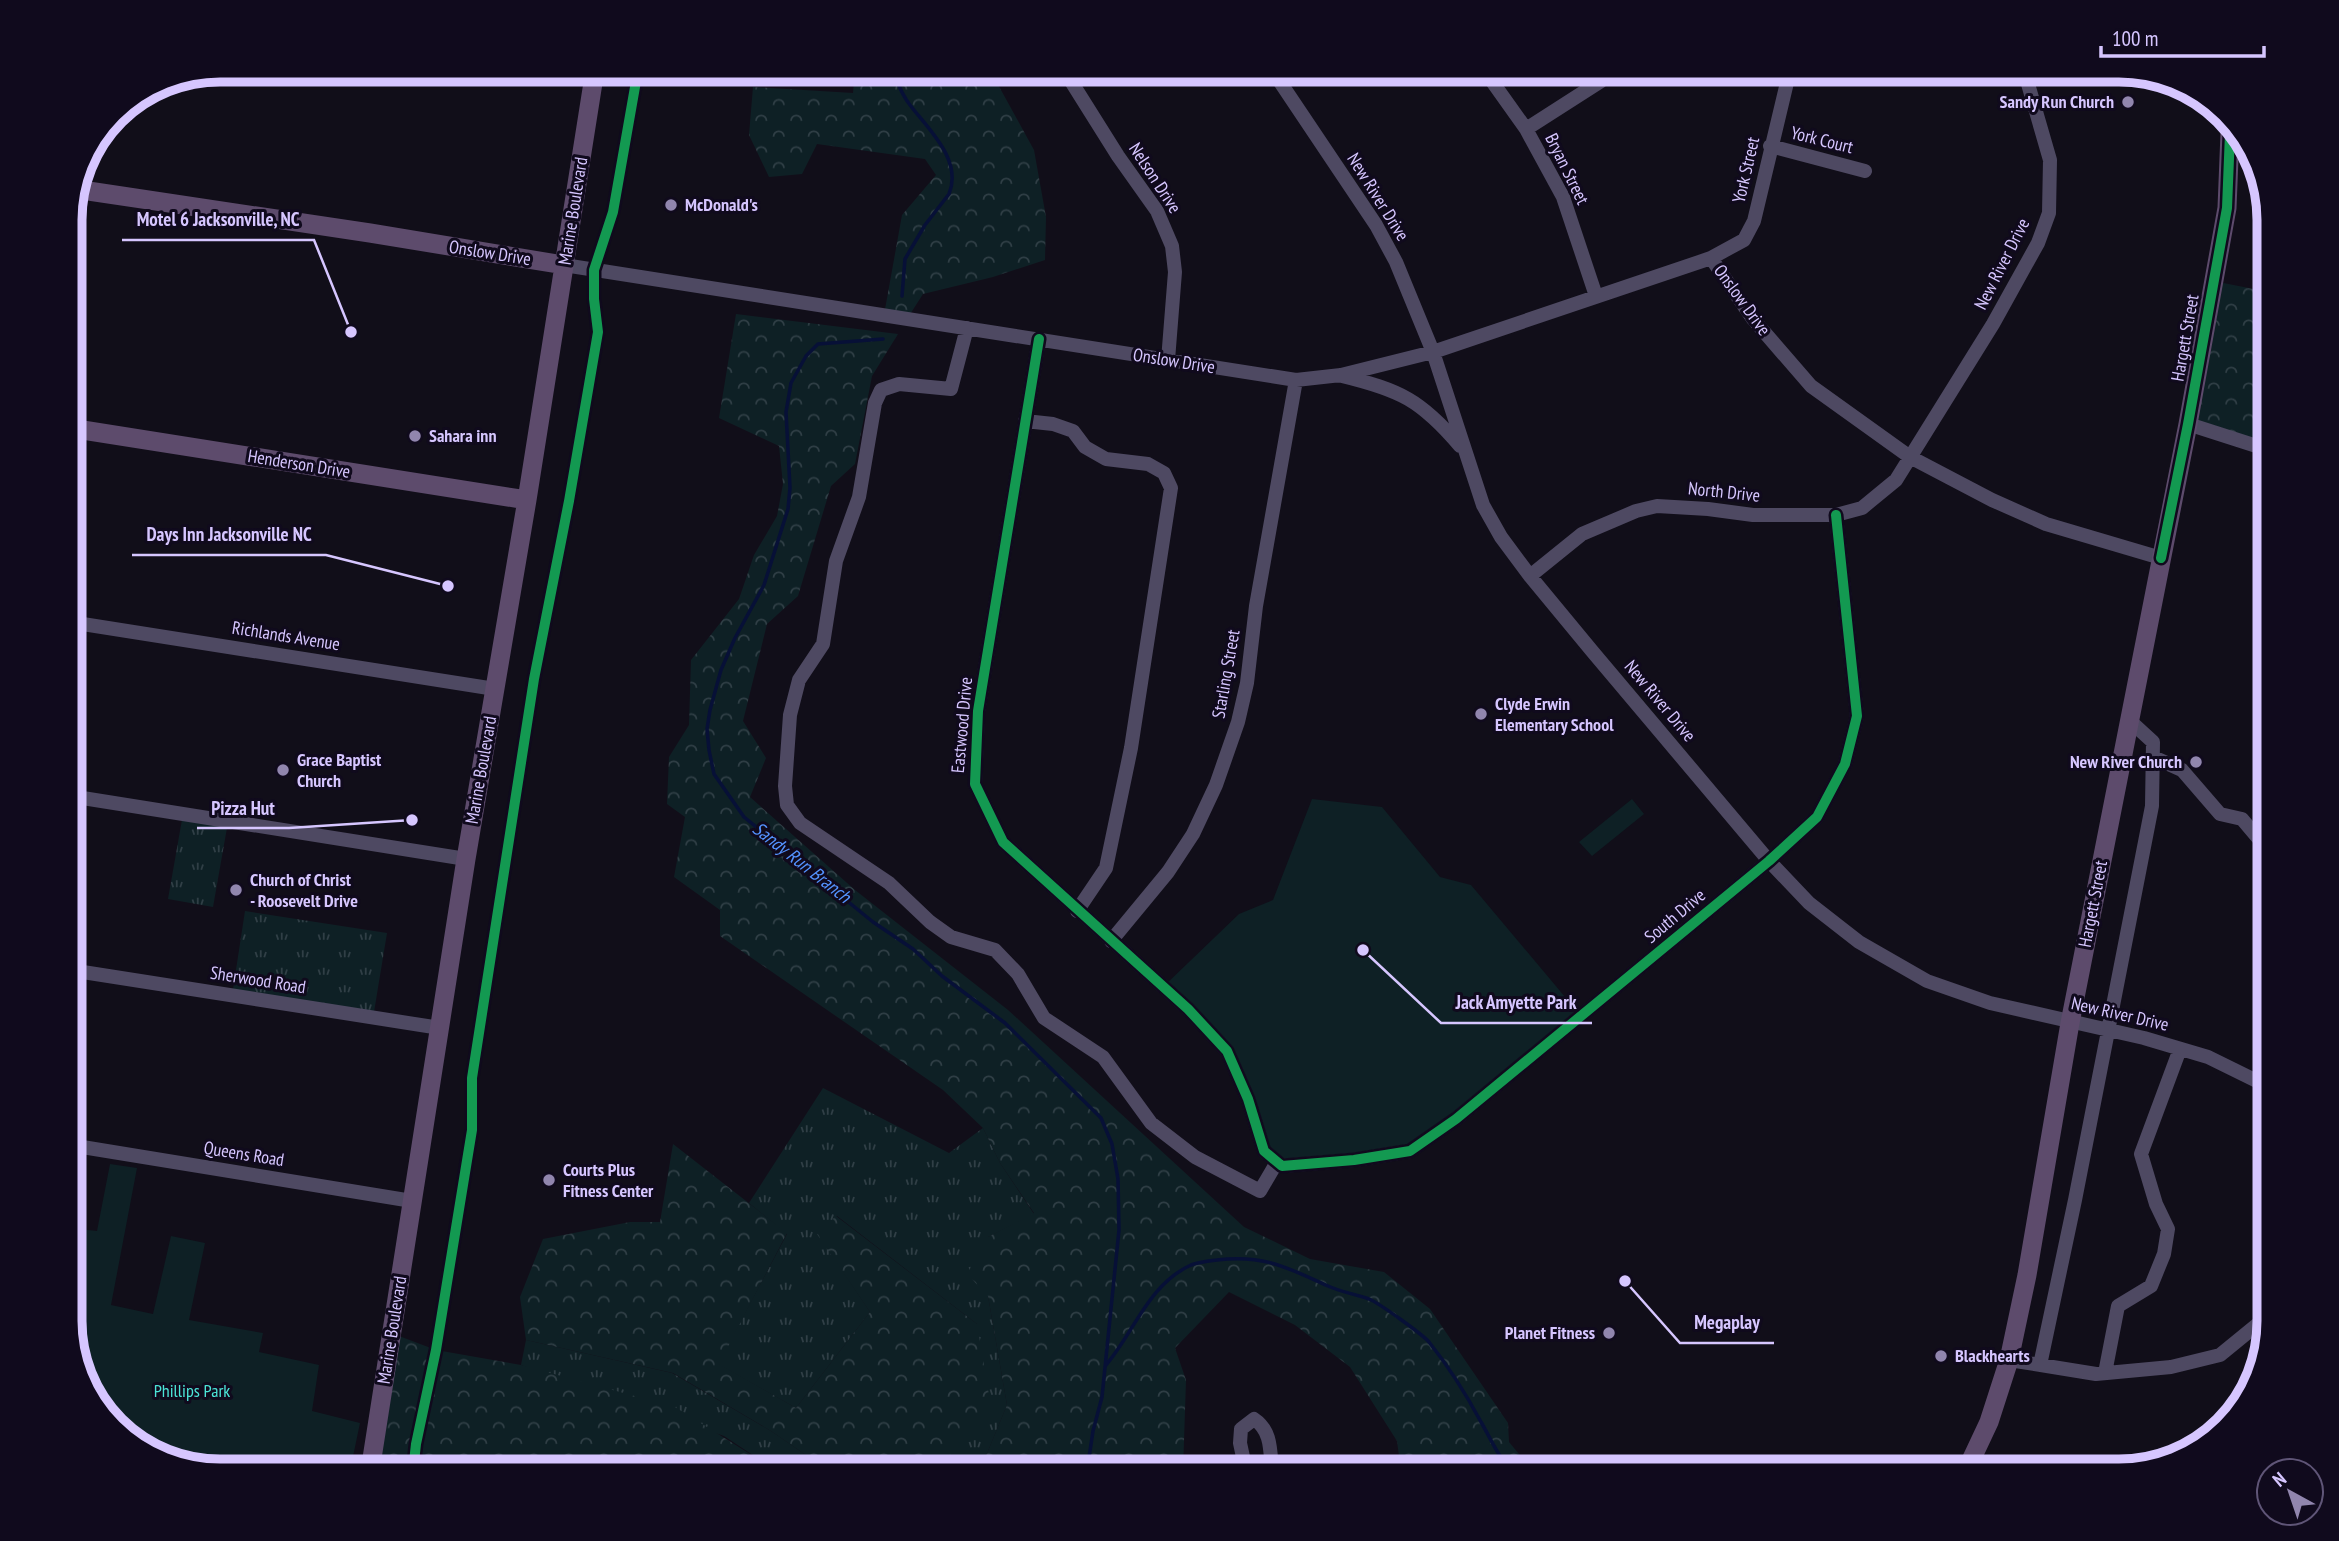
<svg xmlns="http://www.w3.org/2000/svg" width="2339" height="1541" viewBox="0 0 2339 1541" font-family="'PT Sans Narrow',sans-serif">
	<defs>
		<pattern id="grass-tufts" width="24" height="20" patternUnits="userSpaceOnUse" patternTransform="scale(1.75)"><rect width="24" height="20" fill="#0e2025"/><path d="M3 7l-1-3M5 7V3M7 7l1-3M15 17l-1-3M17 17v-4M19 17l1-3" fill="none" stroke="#303f46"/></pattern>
		<pattern id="forest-crowns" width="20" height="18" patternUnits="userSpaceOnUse" patternTransform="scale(1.75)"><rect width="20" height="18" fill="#0e2025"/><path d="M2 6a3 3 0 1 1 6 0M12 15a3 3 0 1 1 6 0" fill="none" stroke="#303f46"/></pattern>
	</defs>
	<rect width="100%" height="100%" fill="#110e19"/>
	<path fill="url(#grass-tufts)" d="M183,814L228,822L213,907L168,899Z
		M245,911L387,933L373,1018L232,996Z
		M823,1088L949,1153L983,1128L1000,1163L1034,1214L988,1237V1296L1007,1405L983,1463L975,1471H931L947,1459L977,1324L837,1216L818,1234L870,1312L796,1408L718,1364L787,1234L749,1203Z
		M526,1340L672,1373L771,1431L829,1471H777L724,1436L521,1365Z"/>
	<path fill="url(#forest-crowns)" d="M855,70H990L1034,150L1046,217L1045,260L993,277L923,294L907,319L884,315L902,215L936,175L925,159L817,144L802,174L769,177L749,135L753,87L853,93Z
		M2213,281L2269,292V450L2188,424Z
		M736,314L898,334L872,376L855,464L831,486L798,596L767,624L743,721L766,758L750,797L855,890L1008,1010L1244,1227L1310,1259L1384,1272L1430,1309L1508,1423L1509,1442L1533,1471H1401L1397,1441L1350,1367L1295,1325L1229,1292L1175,1348L1186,1380L1183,1471H975L983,1463L1007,1405L988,1296L967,1274L988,1237L1034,1213L1000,1163L983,1128L943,1090L720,936V910L674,877L685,817L667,804L669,757L689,725L691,660L739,599L754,555L777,516L783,484L779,446L719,418Z
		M673,1144L787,1233L719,1364L796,1408L870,1312L817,1234L836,1216L977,1324L990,1401L947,1459L931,1471H829L771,1431L673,1373L526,1340L520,1297L543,1239L630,1222H660Z
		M391,1333L436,1350L521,1365L675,1407L777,1471H440L371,1466Z"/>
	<path fill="#0e2025" d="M1312,799L1382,807L1440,877L1471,885L1581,1016L1410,1151L1282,1166L1264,1151L1227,1051L1163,987L1239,914L1273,900Z
		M1632,799L1644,814L1592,856L1579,842Z
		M110,1164L137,1168L111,1305L153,1314L171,1236L205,1243L189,1320L263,1333L259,1352L319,1365L312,1411L360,1423L350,1471H280L180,1459L137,1446L90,1396L70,1331V1228L97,1231Z"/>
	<path fill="#071037" d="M180,1459L280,1471H220Z"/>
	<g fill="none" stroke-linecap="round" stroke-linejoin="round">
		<path stroke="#071037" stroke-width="3.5" d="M892,70C897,82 902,95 910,105C928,129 963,160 949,194L925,225L905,259L902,296
			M883,339L818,344L806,356L791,383L786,412L790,488L788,509L764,585L735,638L721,670L710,710L707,729L709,750L714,774L744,817L873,922L913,949L942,976L1005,1023L1101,1118L1112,1144L1118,1179L1119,1230L1102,1397L1093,1431L1087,1471
			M1106,1365C1134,1332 1149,1284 1191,1265C1199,1262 1209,1261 1217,1260C1264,1254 1288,1268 1328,1286C1341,1292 1355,1294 1369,1299C1379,1303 1422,1334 1429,1342C1449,1367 1466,1394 1481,1422C1491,1439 1498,1457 1512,1471"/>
		<path stroke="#4e4962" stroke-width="14" d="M530,70L593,79
			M1064,70L1118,156L1157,211L1172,246L1175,272L1168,360
			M1272,70L1376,225L1396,262L1433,352L1483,505L1501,537L1530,576L1592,651L1769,861L1809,903L1859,942L1927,981L1990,1003L2144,1038L2208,1057L2269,1087
			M1484,70L1526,129L1563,197L1596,296
			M1526,129L1601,81
			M1770,146L1865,171
			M1711,258L1753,319L1811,386L1910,457L1992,500L2046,524L2161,558
			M564,265L1296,380L1341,375L1433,352L1711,258L1744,240L1754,221L1790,70
			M967,328L951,389L899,384L881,390L875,403L859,497L836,561L823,644L799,680L790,715L785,786L787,805L800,823L889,883L930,922L951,937L995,950L1018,974L1044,1018L1103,1057L1151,1123L1195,1157L1260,1191L1277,1162
			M1039,339L978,711L975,784L1003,842L1188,1009L1227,1051L1248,1099L1264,1151L1282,1166L1354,1160L1410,1151L1456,1119L1769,861L1817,817L1845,764L1857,716L1836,515
			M1342,376C1400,390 1421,400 1460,446
			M1025,421L1053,424L1073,431L1085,447L1106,459L1148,464L1164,473L1171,488L1131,748L1106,868L1077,911
			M2188,424L2269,450
			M1530,576L1582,534L1636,511L1657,506L1708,509L1753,515H1836L1862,508L1896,480L1993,324L2038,243L2049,213L2050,160L2024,70
			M70,622L495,689
			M2153,757L2182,770L2220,814L2242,819L2269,851
			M70,796L466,859
			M1111,941L1168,872L1193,834L1216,785L1238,722L1247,683L1256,606L1296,380
			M70,970L440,1028
			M70,1145L412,1201
			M2009,1360L2096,1374L2171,1367L2220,1355L2269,1315
			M2040,1365L2075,1200L2152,806L2153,742L2129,720
			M2105,1373L2118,1306L2151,1286L2164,1254L2168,1229L2156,1204L2141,1154L2180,1049
			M1246,1471L1240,1443L1241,1429L1254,1419C1272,1431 1270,1451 1272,1471"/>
		<path stroke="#5d4b6c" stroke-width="19" d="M75,189L370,233L564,265
			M70,428L527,500
			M370,1471L466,859L527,500L595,70
			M1966,1471L1989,1422L2009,1360L2027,1275L2070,1023L2188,424L2227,208L2230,133L2229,123"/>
		<g stroke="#100a1d" stroke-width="15">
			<path id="cycleway" d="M1039,339L978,711L975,784L1003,842L1188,1009L1227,1051L1248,1099L1264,1151L1282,1166L1354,1160L1410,1151L1456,1119L1769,861L1817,817L1845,764L1857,716L1836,515
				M2161,558L2188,424L2227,208L2230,133L2229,123
				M413,1471L416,1444L436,1350L472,1130V1078L534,679L569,501L598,332L594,299V270L613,212L638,70"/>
		</g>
		<use href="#cycleway" stroke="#139951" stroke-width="10"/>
	</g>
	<g fill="#9186ae" stroke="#100a1d" stroke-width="2.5">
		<circle cx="2128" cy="102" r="7"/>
		<circle cx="671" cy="205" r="7"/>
		<circle cx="415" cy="436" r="7"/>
		<circle cx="1481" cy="714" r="7"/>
		<circle cx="2196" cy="762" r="7"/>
		<circle cx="283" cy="770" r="7"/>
		<circle cx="236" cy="890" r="7"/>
		<circle cx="549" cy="1180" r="7"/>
		<circle cx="1609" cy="1333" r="7"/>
		<circle cx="1941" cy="1356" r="7"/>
	</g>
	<g text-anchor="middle" stroke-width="6" stroke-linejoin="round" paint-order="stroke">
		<g font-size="18" font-weight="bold" fill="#d6c6ff" stroke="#100a1d" text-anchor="start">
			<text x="2114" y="108" text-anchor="end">Sandy Run Church</text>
			<text x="685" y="211">McDonald's</text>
			<text x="429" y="442">Sahara inn</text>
			<text x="1495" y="710">Clyde Erwin<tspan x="1495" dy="21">Elementary School</tspan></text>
			<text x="297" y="766">Grace Baptist<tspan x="297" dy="21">Church</tspan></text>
			<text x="2182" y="768" text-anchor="end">New River Church</text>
			<text x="250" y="886">Church of Christ<tspan x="250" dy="21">- Roosevelt Drive</tspan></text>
			<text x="563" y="1176">Courts Plus<tspan x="563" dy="21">Fitness Center</tspan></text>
			<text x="1595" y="1339" text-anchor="end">Planet Fitness</text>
			<text x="1955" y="1362">Blackhearts</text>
		</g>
		<g font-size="18" fill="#d6c6ff" stroke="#100a1d">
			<text transform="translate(1822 140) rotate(14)" y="6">York Court</text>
			<text transform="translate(1567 169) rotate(64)" y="6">Bryan Street</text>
			<text transform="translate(1746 170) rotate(-77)" y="6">York Street</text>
			<text transform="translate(1155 178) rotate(57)" y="6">Nelson Drive</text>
			<text transform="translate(1378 197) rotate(58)" y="6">New River Drive</text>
			<text transform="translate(573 211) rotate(-81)" y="6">Marine Boulevard</text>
			<text transform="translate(490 253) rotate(9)" y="6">Onslow Drive</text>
			<text transform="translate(2002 264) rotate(-63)" y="6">New River Drive</text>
			<text transform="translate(1742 300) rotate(54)" y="6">Onslow Drive</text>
			<text transform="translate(2185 338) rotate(-80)" y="6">Hargett Street</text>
			<text transform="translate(1174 361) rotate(9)" y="6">Onslow Drive</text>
			<text transform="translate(299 464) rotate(9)" y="6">Henderson Drive</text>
			<text transform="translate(1724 492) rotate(6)" y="6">North Drive</text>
			<text transform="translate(286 636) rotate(9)" y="6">Richlands Avenue</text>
			<text transform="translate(1226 674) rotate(-80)" y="6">Starling Street</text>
			<text transform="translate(1660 701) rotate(50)" y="6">New River Drive</text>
			<text transform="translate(962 725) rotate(-85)" y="6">Eastwood Drive</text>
			<text transform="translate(481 770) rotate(-80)" y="6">Marine Boulevard</text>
			<text transform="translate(2093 904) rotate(-79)" y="6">Hargett Street</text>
			<text transform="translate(1675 916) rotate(-40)" y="6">South Drive</text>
			<text transform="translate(258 980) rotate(9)" y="6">Sherwood Road</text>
			<text transform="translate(2120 1014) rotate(13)" y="6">New River Drive</text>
			<text transform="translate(244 1154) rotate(9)" y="6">Queens Road</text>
			<text transform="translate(392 1330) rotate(-81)" y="6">Marine Boulevard</text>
		</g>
		<g font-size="18" fill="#4ce5d8" stroke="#100a1d">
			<text x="192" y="1397">Phillips Park</text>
		</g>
		<g font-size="19" font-style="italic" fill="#5493ff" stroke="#100a1d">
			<text transform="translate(802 862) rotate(38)" y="7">Sandy Run Branch</text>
		</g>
	</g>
	<path d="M0 0H2339V1541H0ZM220 82H2119A138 138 0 0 1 2257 220V1321A138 138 0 0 1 2119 1459H220A138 138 0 0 1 82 1321V220A138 138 0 0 1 220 82Z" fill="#100a1d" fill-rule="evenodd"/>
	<path fill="none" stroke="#d6c6ff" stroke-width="9" d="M220 82H2119A138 138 0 0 1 2257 220V1321A138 138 0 0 1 2119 1459H220A138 138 0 0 1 82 1321V220A138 138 0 0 1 220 82Z"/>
	<path fill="none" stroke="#d6c6ff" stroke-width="2.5" d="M351 332L314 240H122M448 586L326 555H132M412 820L289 828H197M1363 950L1441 1023H1592M1625 1281L1680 1343H1774"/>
	<g fill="#d6c6ff" stroke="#100a1d" stroke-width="2.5">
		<circle cx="351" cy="332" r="7"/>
		<circle cx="448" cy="586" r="7"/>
		<circle cx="412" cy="820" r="7"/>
		<circle cx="1363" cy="950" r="7"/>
		<circle cx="1625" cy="1281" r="7"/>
	</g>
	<g font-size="19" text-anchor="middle" font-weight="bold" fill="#d6c6ff" stroke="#100a1d" stroke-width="6" stroke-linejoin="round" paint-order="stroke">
		<text x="218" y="226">Motel 6 Jacksonville, NC</text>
		<text x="229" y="541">Days Inn Jacksonville NC</text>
		<text x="243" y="815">Pizza Hut</text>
		<text x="1516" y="1009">Jack Amyette Park</text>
		<text x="1727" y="1329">Megaplay</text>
	</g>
	<g transform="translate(2290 1492) rotate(320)"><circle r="33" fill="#100a1d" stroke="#5f5577" stroke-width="2"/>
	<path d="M0-5L12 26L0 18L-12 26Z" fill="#9186ae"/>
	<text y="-10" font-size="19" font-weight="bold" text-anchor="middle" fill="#d6c6ff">N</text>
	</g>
	<path d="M2101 46v10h163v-10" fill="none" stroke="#d6c6ff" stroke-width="3.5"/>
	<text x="2112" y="46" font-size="21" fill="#d6c6ff" stroke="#100a1d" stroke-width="5" paint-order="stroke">100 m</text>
</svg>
